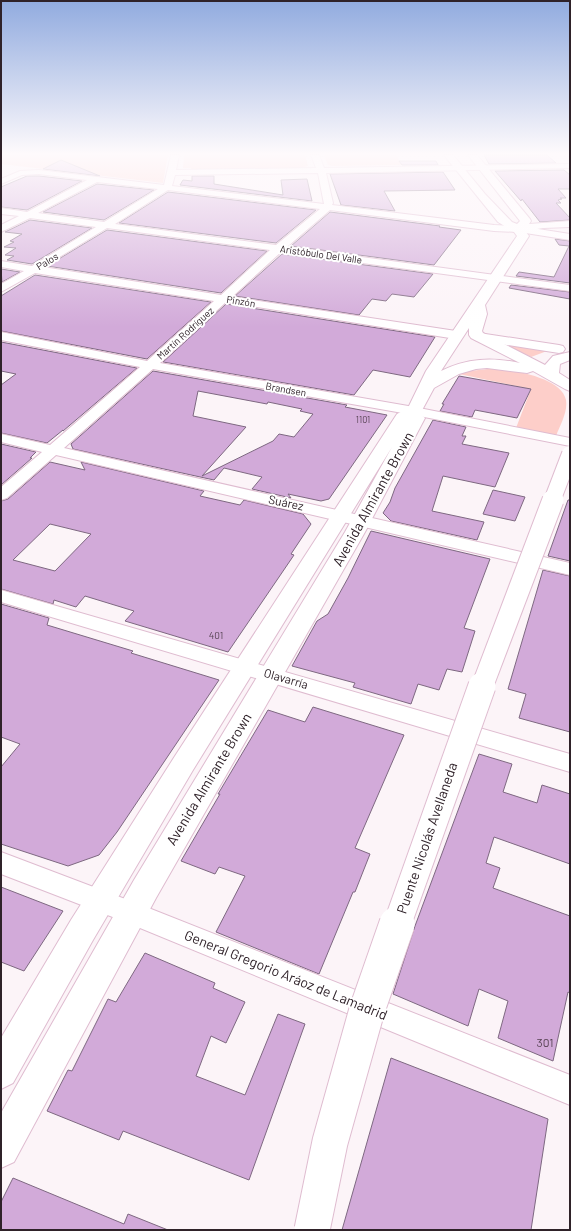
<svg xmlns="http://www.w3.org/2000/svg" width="571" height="1231" viewBox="0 0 571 1231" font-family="Barlow,sans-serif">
	<rect width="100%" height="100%" fill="#fcf4f8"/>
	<path fill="#fdcec9" d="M1,155H168L163,183L1,164Z
		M184,155H305L308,166L300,168L191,170V168H183Z
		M324,155H396L402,165L332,166L328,165Z
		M495,341L547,351L531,357Z
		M498,368C516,371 562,378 566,400C568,412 560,425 556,436L516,428L531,389L459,374L469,371Z"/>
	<path fill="#d2aad9" stroke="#7e6881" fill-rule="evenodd" d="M484,155H547L556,163L489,164Z
		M61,160L100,176L43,169Z
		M399,161H436L438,165H402Z
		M564,170L570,175V189H558L566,198H560L562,199L558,200L561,203H556L570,218V220L540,222L522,199L521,201L495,171Z
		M443,172L455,190L384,191L395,211L341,205L330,174Z
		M27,176H39L82,181L27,210L1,207V187Z
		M192,176H214V184L283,195L281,180L307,179L312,201L180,185L183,180L192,181Z
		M97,184L154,190L104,220L43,212Z
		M168,192L316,210L276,243L119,223Z
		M330,212L440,226L439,227L461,230L434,265L291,246Z
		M30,220L92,228L32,264L7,260L14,256L5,255L16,248L4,247L14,242L10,241L22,234L5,232Z
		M107,230L267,251L221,293L47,266Z
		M555,239L570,241V283L516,276L519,272L554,277L569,246L559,245Z
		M282,254L433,274L414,297L392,294L386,301L372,299L359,315L235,296Z
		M1,269L20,272L2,282Z
		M35,275L211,302L147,359L1,331V296Z
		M511,285L570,292V299L509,288Z
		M226,304L352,324L435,337L410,377L373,370L354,395L163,362Z
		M1,342L137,368L63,431V430L47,443L1,433V385L16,374L1,371Z
		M153,371L347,405L345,407L387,415L329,499L321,501L288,494L291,498L252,489L262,477L224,468L214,480L73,449L71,444ZM198,391L267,404L268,402L302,409L300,411L313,414L294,437L279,434L273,441L202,476L246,427L193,416Z
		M459,376L531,389L517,418L475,410L472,417L440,411L444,404H442Z
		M433,420L466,427L462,436H466L462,444L509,453L495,487L443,476L432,511L484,522L477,540L391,521L383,513L390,502L395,488Z
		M1,444L36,452L30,458H32L1,485Z
		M50,462L85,470L81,462L204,491L200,496L240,505L244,500L303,514L311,524L291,554L294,555L228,652L125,621L134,611L85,596L76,607L54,600L53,604L1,589V501L8,499ZM50,524L91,534L55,571L13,560Z
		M493,490L525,497L515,521L483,514Z
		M568,500H570V561L548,556Z
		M371,531L490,559L464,628L475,631L462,672L447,669L439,690L418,684L411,704L353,687L355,683L292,666L317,621L328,614L348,578Z
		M543,570L570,576V732L519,718L526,694L508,689Z
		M1,604L49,618L47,625L133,651L131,653L219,680L117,832L99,855L68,866L1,844V767L20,744L1,737Z
		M313,707L404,735L355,848L370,854L355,892H353L319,974L216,932L245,876L219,867L215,874L181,861L220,794H218L268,710L305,722Z
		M479,754L512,764L503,792L537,803L542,785L570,794V864L494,837L486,863L500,868L493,888L570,916V993L568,992L553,1061L498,1038L508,1001L479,989L468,1026L393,994L415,926Z
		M1,887L63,911L24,971L1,962Z
		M145,953L215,983L213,988L245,1002L226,1043L211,1036L196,1076L245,1095L278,1014L305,1024L249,1180L123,1131L119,1140L47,1111L68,1070L72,1071L108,999L116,1002Z
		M391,1058L548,1119L531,1230H342Z
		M13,1178L124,1224L128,1214L168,1230H1V1202Z"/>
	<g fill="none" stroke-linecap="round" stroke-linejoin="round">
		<g stroke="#dfbcd0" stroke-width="2">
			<path id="minor" d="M171,155H179L176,170L316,168L311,155H319L324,168L570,164V168L326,173L333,203L332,205L494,225L519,226L570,234V240L519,232L494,231L330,210L287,247L570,285V291L281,252L232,297L456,331L460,332L462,335L460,338L456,339L226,302L160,363L414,407L570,438V446L414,415L153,369L64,448L570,563V575L56,455L7,498L1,500V487L42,452L1,442V434L50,445L140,367L1,340V332L147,361L214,301L35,273L1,292V284L24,271L1,267V261L32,266L96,227L30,218L1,232V225L19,216L1,214V208L27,212L87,180L39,174L22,175L1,184V179L20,171L39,170L164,185ZM318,173L324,204L172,186L175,175ZM97,182L158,189L104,222L38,213ZM168,190L320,209L276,245L115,224ZM107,228L270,250L221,295L43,267Z
				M479,333L559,345L563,346L565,349L563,352L559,353L475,340L473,337L475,334Z
				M1,590L570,754V772L1,602Z
				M1,852L141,905L570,1075V1105L123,921L1,874Z"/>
		</g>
		<g stroke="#dfbcd0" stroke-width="2">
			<path id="secondary" d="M444,155H453L485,194L512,222L517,224L520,221L468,155H477L530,219L531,221L529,224L570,221V227L543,228L525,231L529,236L485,305L487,314L482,331L483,333L545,365L553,356L570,352V360L560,364L559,373L570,380V391L565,389L533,371L527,373L487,368L476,369L459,374L434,388L420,414L425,418L365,532L156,898L14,1162L1,1168V1113L134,880L345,532L392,447L193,770L93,940L13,1083L1,1089V1038L71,920L175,756L395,417L397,414L408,408L426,371L517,236L514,232L498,222ZM469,328V335L471,338L520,363C492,357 467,358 441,371Z"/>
		</g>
		<use href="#minor" fill="#fff" fill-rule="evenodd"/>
		<use href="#secondary" fill="#fff" fill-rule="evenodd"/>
		<g stroke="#dfbcd0" stroke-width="18" stroke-linecap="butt">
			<path id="secondary-bridge-far3" d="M552,501L570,454"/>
		</g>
		<g stroke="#dfbcd0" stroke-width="23" stroke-linecap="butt">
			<path id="secondary-bridge-far2" d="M482,687L553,500"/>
		</g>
		<g stroke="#dfbcd0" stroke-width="29" stroke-linecap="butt">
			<path id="secondary-bridge-far1" d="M397,925L482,686"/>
		</g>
		<g stroke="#dfbcd0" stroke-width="37" stroke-linecap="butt">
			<path id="secondary-bridge" d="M312,1230L330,1142L367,1010L397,924"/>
		</g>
		<use href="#secondary-bridge-far3" stroke="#fff" stroke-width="16"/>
		<use href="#secondary-bridge-far2" stroke="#fff" stroke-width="21"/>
		<use href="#secondary-bridge-far1" stroke="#fff" stroke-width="27"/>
		<use href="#secondary-bridge" stroke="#fff" stroke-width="35"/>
	</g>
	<linearGradient id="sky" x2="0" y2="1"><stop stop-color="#91abdf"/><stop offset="0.47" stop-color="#fefafc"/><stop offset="1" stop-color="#fefafc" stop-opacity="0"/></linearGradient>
	<rect width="571" height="327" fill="url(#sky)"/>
	<g text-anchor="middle" stroke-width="4" stroke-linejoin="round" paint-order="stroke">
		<g font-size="9" fill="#584455">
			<text x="363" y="423">1101</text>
		</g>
		<g font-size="10" fill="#2f2229" stroke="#fff">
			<text transform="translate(321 254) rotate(8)" y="4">Aristóbulo Del Valle</text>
			<text transform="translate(47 261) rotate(-31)" y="4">Palos</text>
			<text transform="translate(241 301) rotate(9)" y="4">Pinzón</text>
			<text transform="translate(185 333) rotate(-42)" y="4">Martín Rodríguez</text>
			<text transform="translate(286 389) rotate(10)" y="4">Brandsen</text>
		</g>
		<g font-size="10" fill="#584455">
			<text x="216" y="639">401</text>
		</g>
		<g font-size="12" fill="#2f2229" stroke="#fff">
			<text transform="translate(286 503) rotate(12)" y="4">Suárez</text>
			<text transform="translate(286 679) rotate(16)" y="4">Olavarría</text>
		</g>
		<g font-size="12" fill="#584455">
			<text x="545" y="1047">301</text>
		</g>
		<g font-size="14" fill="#2f2229" stroke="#fff">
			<text transform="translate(373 499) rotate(-61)" y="5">Avenida Almirante Brown</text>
			<text transform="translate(209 779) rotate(-59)" y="5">Avenida Almirante Brown</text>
			<text transform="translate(427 838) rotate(-71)" y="5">Puente Nicolás Avellaneda</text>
			<text transform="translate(286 975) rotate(22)" y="5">General Gregorio Aráoz de Lamadrid</text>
		</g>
	</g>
	<rect width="571" height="1231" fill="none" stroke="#2f2229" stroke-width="4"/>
</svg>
